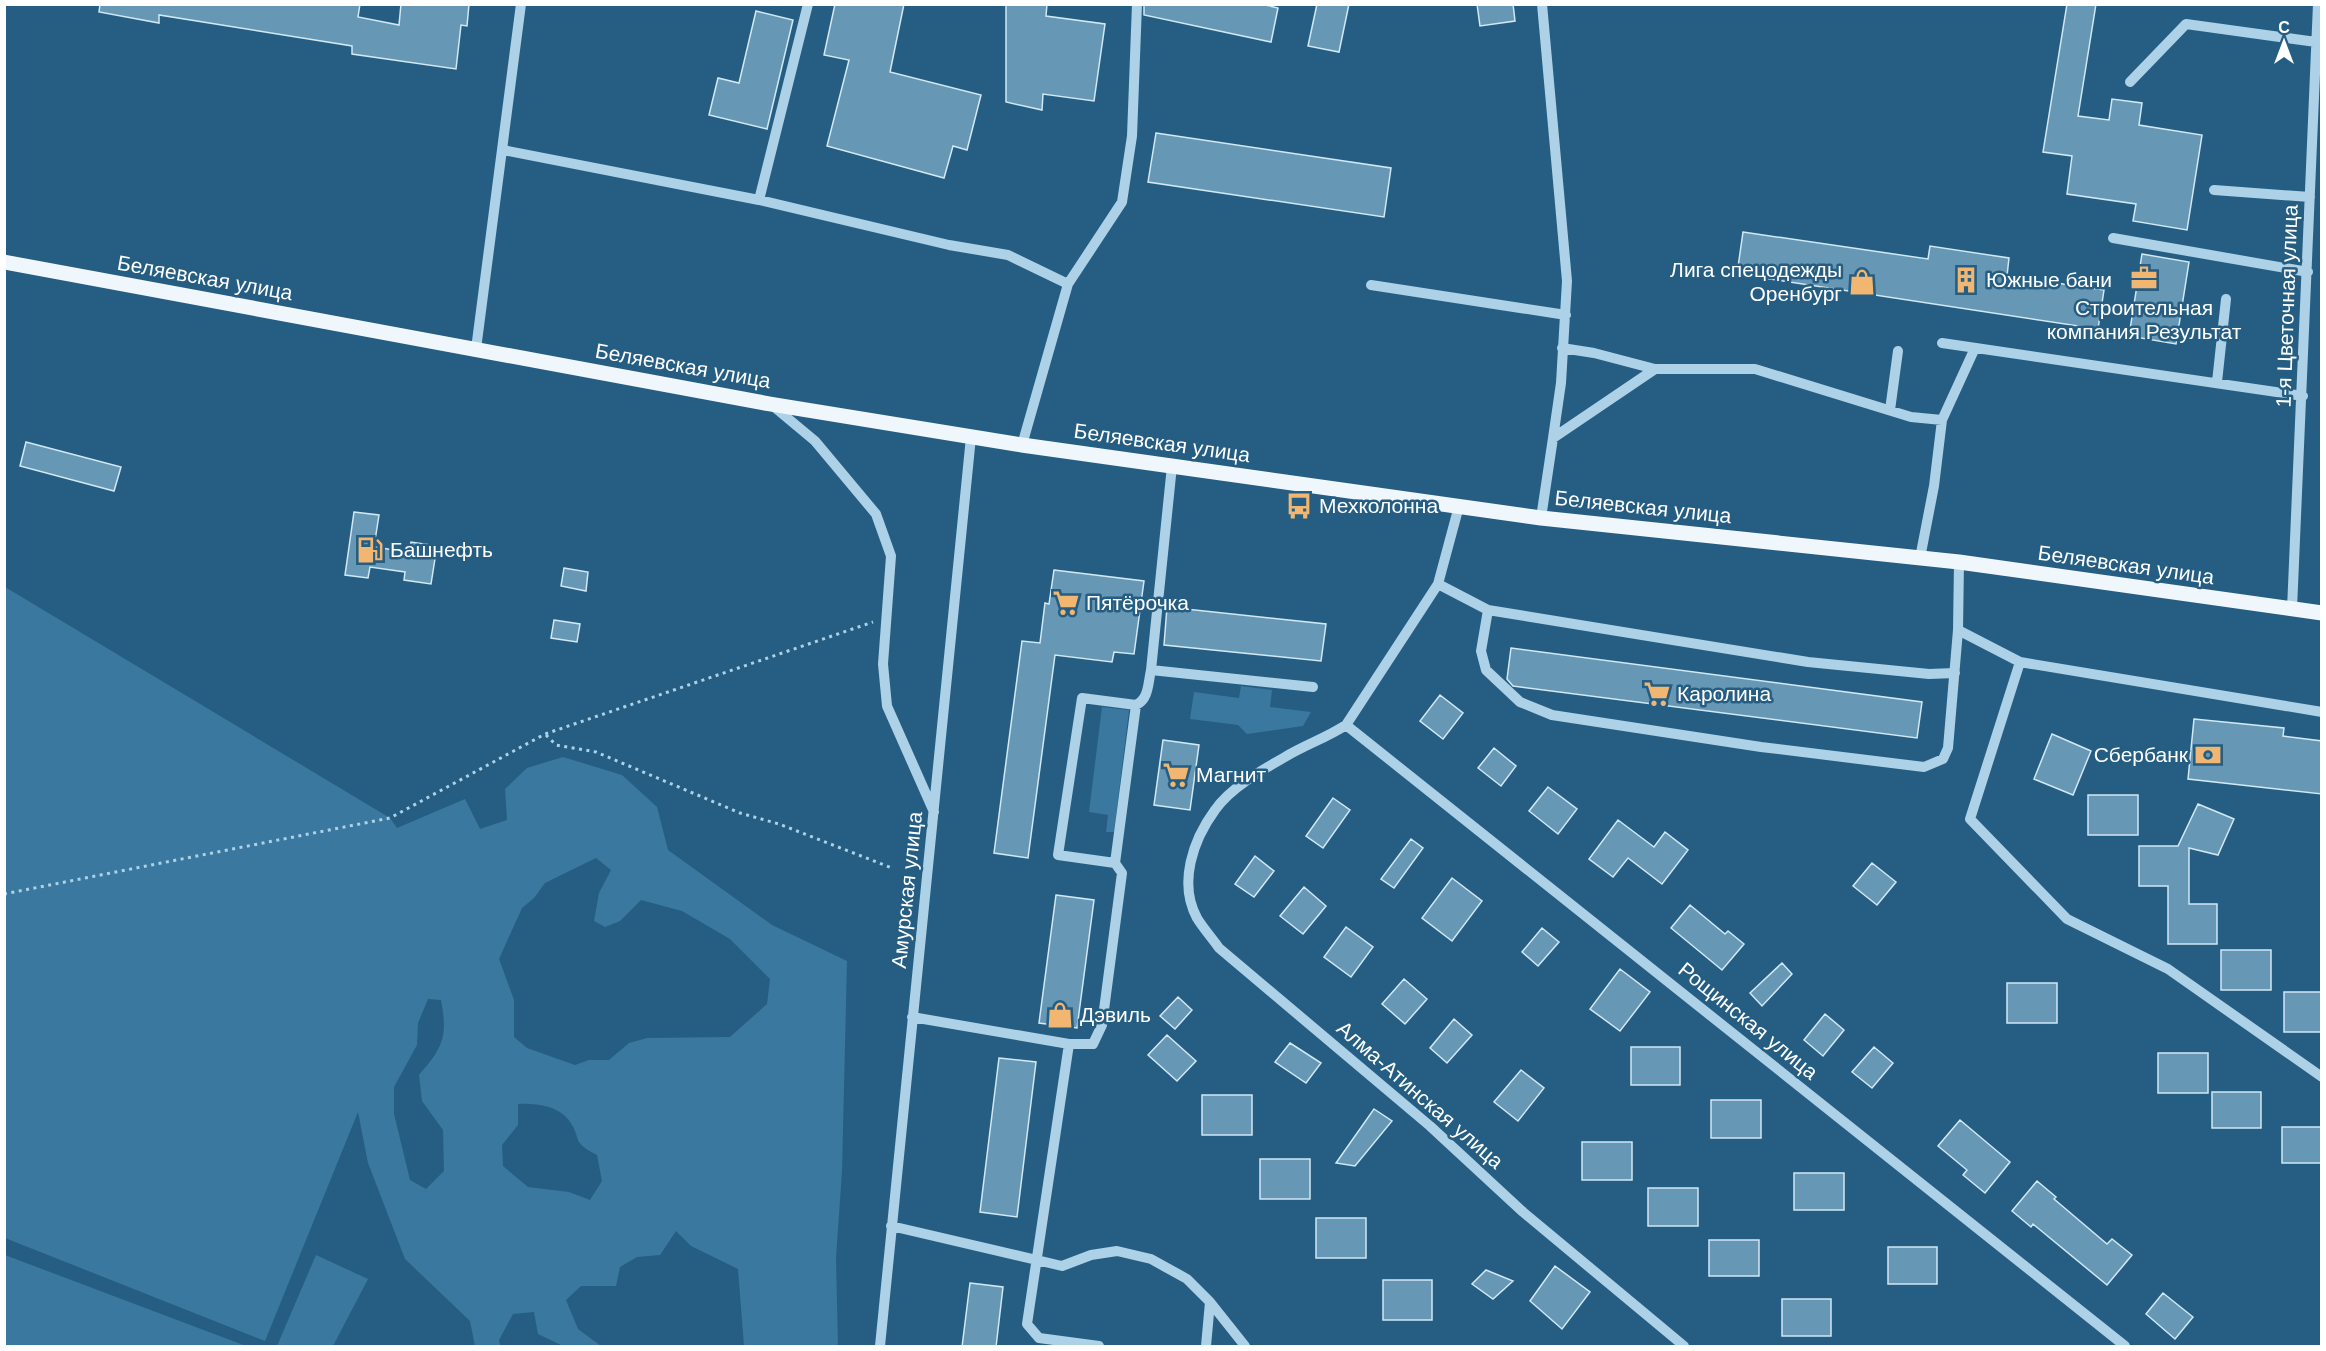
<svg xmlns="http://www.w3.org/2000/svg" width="2326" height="1351" viewBox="0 0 2326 1351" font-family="Helvetica,sans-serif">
	<rect width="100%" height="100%" fill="#255e82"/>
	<path fill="#3a789f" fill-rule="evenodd" d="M5,587L390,818L397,828L465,799L480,829L507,820L505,789L527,768L563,757L622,775L657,807L668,850L772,925L847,961L842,1171L836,1258L838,1346H744L738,1269L691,1246L676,1231L660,1255L637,1257L620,1267L616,1286H581L566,1300L578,1329L601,1346H563L538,1334L534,1312L513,1314L499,1340L500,1346H475L470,1321L405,1259L368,1163L358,1112L265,1341L5,1238ZM596,858L611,870L599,893L594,921L605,927L620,921L641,900L682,911L730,939L770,979L767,1004L730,1037L647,1038L629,1043L609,1060H589L575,1065L527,1048L514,1037V1000L499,959L522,908L534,898L545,883ZM428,999L441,1000C448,1037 443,1047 419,1075L422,1101L443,1130L444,1171L426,1189L410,1180L394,1114V1087L417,1045L418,1023ZM518,1104C534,1103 556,1105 568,1119C583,1138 569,1141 597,1155L602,1181L590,1200L569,1192L528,1187L503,1166L502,1145L518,1125Z
		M1241,686L1272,690L1270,707L1311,712L1303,726L1247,734L1238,725L1190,719L1194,692L1239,698Z
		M1102,707L1129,710L1114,832H1106L1108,815L1089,812Z
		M4,1255H5L246,1346H5Z
		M316,1255L368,1279L333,1346H277Z"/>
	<path fill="#6697b5" stroke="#d1e8f5" stroke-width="1.5" d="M100,4H360L358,17L399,25L401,4H469L467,26L461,25L456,69L352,54V46L159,15V23L99,12Z
		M835,4H904L890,72L981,95L967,150L953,146L944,178L827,146L849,60L824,55Z
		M1006,4H1047L1046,16L1105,24L1094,101L1043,94L1042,110L1006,102Z
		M1144,4H1261L1278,8L1271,42L1144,15Z
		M1317,4H1349L1339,52L1308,46Z
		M1477,4H1513L1515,21L1480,26Z
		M2067,4H2096L2078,116L2109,120L2112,99L2142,103L2139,125L2202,135L2187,230L2133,221L2136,204L2067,194L2072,156L2043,152Z
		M756,11L793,20L767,129L709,115L718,78L739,83Z
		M1156,133L1391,168L1384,217L1148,182Z
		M1743,232L1928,259L1930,246L2009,258L2007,276L2104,290L2098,329L1737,274Z
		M2142,254L2189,262L2176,344L2129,336Z
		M26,442L121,467L114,491L20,466Z
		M354,512L379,515L374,547L409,552L411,542L437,546L431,584L404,580L405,572L370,567L368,578L345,575Z
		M564,568L588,572L586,591L561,586Z
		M1054,570L1144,581L1134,654L1114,652L1112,662L1055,655L1028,858L994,853L1022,641L1040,643L1045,603L1049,604Z
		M1167,607L1326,624L1321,661L1164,645Z
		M554,620L580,624L577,642L551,638Z
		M1511,648L1922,702L1917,738L1513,686L1507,679Z
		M1440,695L1463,713L1443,739L1420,721Z
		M2194,719L2284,728L2283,736L2322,741V794L2188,779Z
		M2052,734L2091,751L2073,795L2034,779Z
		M1163,740L1199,745L1190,810L1154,805Z
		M1494,748L1516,766L1501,786L1478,768Z
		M1548,787L1577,809L1558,834L1529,811Z
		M2088,795H2138V835H2088Z
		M1333,798L1350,810L1323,848L1306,836Z
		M2198,804L2234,819L2218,855L2189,848V904H2217V944H2168V886H2139V846H2178Z
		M1618,820L1654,847L1665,832L1688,850L1662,884L1628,858L1613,877L1589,859Z
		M1411,839L1423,848L1394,888L1381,879Z
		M1255,856L1274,871L1254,897L1235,884Z
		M1872,863L1896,882L1877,905L1853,886Z
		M1452,878L1482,901L1452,941L1422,918Z
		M1304,887L1326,906L1303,934L1280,916Z
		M1056,895L1094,900L1077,1028L1039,1023Z
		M1690,905L1725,934L1728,931L1744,944L1722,970L1671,928Z
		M1346,927L1373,947L1351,977L1324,957Z
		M1542,928L1559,942L1538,966L1522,952Z
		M2221,950H2271V990H2221Z
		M1782,963L1792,974L1762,1006L1750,993Z
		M1620,969L1650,992L1620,1031L1590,1009Z
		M1404,979L1427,999L1405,1024L1382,1004Z
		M2007,983H2057V1023H2007Z
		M2284,992H2322V1032H2284Z
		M1178,997L1192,1010L1175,1029L1160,1016Z
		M1825,1014L1844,1030L1823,1056L1804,1040Z
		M1454,1019L1472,1035L1447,1063L1430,1048Z
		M1167,1035L1196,1061L1177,1081L1148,1055Z
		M1290,1043L1321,1063L1306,1083L1275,1062Z
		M1631,1047H1680V1085H1631Z
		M1874,1047L1893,1063L1872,1088L1852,1072Z
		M2158,1053H2208V1093H2158Z
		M999,1058L1036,1062L1017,1217L980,1212Z
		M1521,1070L1544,1088L1518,1121L1494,1102Z
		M2212,1092H2261V1128H2212Z
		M1202,1095H1252V1135H1202Z
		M1711,1100H1761V1138H1711Z
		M1374,1109L1392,1121L1355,1166L1336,1163Z
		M1960,1120L2010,1162L1985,1193L1963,1175L1967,1170L1938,1146Z
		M2282,1127H2322V1163H2282Z
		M1582,1142H1632V1180H1582Z
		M1260,1159H1310V1199H1260Z
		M1794,1173H1844V1210H1794Z
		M2037,1181L2056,1197L2054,1199L2107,1244L2112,1239L2132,1255L2107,1285L2033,1224L2031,1227L2012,1211Z
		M1648,1188H1698V1226H1648Z
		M1316,1218H1366V1258H1316Z
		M1709,1240H1759V1276H1709Z
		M1888,1247H1937V1284H1888Z
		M1555,1266L1590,1292L1562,1329L1530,1301Z
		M1486,1270L1513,1281L1493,1299L1472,1284Z
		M1383,1280H1432V1320H1383Z
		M970,1283L1003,1287L996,1347H962Z
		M2163,1293L2193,1317L2175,1339L2146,1314Z
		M1782,1299H1831V1336H1782Z"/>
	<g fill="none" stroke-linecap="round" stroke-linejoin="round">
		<path stroke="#add1e7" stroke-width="3" stroke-dasharray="3 4.5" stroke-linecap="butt" d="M546,735L556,745L596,752L740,813L779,824L892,868
			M4,894L390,818L545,734L873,622"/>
		<path stroke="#add1e7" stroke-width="10" d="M1542,4L1567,281L1561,383L1553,438
			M2130,82L2186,24L2316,42
			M503,150L759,200L949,245L1008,255L1068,284
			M2214,190L2310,197
			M759,200L808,4
			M2113,238L2308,272
			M1371,285L1566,315
			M1942,343L2303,396
			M1562,348L1594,353L1655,369
			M476,349L521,4
			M2217,382L2226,299
			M773,406L815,441L876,514L891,556L883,664L887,706L934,812
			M1890,410L1898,351
			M1022,445L1068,284L1122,202L1132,136L1137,4
			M1172,466L1151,670L1313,687
			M1459,506L1438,584L1346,725C1326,738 1305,745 1285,757C1262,770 1230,788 1215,810C1193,840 1178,883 1197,918C1203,928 1212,938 1219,948L1430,1126L1523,1212L1684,1346
			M1541,518L1553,438L1655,369H1755L1911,417L1942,420
			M1920,558L1934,486L1942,420L1975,348
			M1959,562L1958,630L2020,662L1970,819L2067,919L2168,969L2322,1077
			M1438,584L1488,610L1808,662L1929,674L1955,673
			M2292,609L2318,4
			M1488,610L1481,651L1486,670L1520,702L1552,715L1761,747L1924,767L1943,759L1948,748L1958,630
			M2020,662L2322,712
			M1346,725L2125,1346
			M1115,863L1136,705
			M912,1017L1069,1044H1093L1102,1025L1122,873L1115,863L1058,855L1082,698L1136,705C1149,699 1148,683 1151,670
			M1069,1044L1027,1324L1039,1338L1099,1346
			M891,1226L1062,1266L1091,1255L1117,1251L1151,1259L1187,1279L1210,1302L1245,1346
			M880,1346L971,437
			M1206,1346L1210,1302"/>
		<path stroke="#eff7fd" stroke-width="15" d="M4,262L770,404L1022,445L1541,518L1959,562L2322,613"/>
	</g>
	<defs>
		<g id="office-bare" transform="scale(2.07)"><path d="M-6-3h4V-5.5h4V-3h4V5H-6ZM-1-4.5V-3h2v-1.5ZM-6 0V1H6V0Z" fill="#f0b672" stroke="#255e82" stroke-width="2.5" paint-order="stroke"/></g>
		<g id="building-bare" transform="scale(2.07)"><path d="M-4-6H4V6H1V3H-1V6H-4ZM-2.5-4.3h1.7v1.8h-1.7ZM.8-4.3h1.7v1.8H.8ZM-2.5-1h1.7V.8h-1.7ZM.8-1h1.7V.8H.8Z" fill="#f0b672" stroke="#255e82" stroke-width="2.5" paint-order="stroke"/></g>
		<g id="shop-bare" transform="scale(2.07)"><path d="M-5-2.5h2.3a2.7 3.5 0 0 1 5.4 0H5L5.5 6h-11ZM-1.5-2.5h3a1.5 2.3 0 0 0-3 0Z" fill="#f0b672" stroke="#255e82" stroke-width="2.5" paint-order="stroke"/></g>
		<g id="bus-bare" transform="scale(2.07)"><path d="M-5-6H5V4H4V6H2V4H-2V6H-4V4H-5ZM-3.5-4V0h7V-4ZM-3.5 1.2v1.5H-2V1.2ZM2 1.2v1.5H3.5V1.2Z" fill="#f0b672" stroke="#255e82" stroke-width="2.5" paint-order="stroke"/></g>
		<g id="fuel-bare" transform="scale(2.07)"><path d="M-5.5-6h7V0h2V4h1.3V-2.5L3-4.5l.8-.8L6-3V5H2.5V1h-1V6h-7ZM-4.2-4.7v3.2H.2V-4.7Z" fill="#f0b672" stroke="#255e82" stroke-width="2.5" paint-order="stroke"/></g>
		<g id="supermarket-bare" transform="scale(2.07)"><path d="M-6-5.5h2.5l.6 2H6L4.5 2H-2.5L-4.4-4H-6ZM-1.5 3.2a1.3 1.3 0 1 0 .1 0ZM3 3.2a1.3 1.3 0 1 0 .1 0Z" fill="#f0b672" stroke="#255e82" stroke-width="2.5" paint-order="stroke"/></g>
		<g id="bank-bare" transform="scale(2.07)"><path d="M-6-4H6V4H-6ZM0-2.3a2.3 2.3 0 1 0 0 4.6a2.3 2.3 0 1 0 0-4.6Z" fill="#f0b672" stroke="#255e82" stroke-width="2.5" paint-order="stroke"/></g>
	</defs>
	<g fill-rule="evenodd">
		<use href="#office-bare" x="2144" y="278"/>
		<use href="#building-bare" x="1966" y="280"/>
		<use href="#shop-bare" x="1862" y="282"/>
		<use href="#bus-bare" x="1299" y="506"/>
		<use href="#fuel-bare" x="370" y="550"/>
		<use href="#supermarket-bare" x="1066" y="603"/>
		<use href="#supermarket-bare" x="1657" y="694"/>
		<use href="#bank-bare" x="2208" y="755"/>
		<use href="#supermarket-bare" x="1176" y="775"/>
		<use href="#shop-bare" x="1060" y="1015"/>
	</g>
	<g text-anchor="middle" stroke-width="5" stroke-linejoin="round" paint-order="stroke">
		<g font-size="21" fill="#fff" stroke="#255e82" text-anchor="start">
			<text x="1842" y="277" text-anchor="end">Лига спецодежды<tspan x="1842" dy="24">Оренбург</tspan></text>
			<text x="1986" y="287">Южные бани</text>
			<text x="2144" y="315" text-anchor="middle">Строительная<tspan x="2144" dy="24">компания Результат</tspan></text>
			<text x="1319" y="513">Мехколонна</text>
			<text x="390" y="557">Башнефть</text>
			<text x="1086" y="610">Пятёрочка</text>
			<text x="1677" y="701">Каролина</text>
			<text x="2188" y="762" text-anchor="end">Сбербанк</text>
			<text x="1196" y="782">Магнит</text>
			<text x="1080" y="1022">Дэвиль</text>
		</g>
		<g font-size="21" fill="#fff" stroke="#255e82">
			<text transform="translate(205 278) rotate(10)" y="7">Беляевская улица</text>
			<text transform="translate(2287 306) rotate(-88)" y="7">1-я Цветочная улица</text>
			<text transform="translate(683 366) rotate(10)" y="7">Беляевская улица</text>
			<text transform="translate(1162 443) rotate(8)" y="7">Беляевская улица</text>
			<text transform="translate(1643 507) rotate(6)" y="7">Беляевская улица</text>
			<text transform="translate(2126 565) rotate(8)" y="7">Беляевская улица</text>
			<text transform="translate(907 890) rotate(-84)" y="7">Амурская улица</text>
			<text transform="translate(1748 1021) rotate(39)" y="7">Рощинская улица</text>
			<text transform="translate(1420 1095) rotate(41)" y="7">Алма-Атинская улица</text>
		</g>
	</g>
	<rect width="2326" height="1351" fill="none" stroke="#ffffff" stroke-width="12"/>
	<g transform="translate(2284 42)" stroke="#255e82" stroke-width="4.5" paint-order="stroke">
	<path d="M0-4.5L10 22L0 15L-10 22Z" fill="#ffffff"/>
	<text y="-9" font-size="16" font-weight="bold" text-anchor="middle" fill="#ffffff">С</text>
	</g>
</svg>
